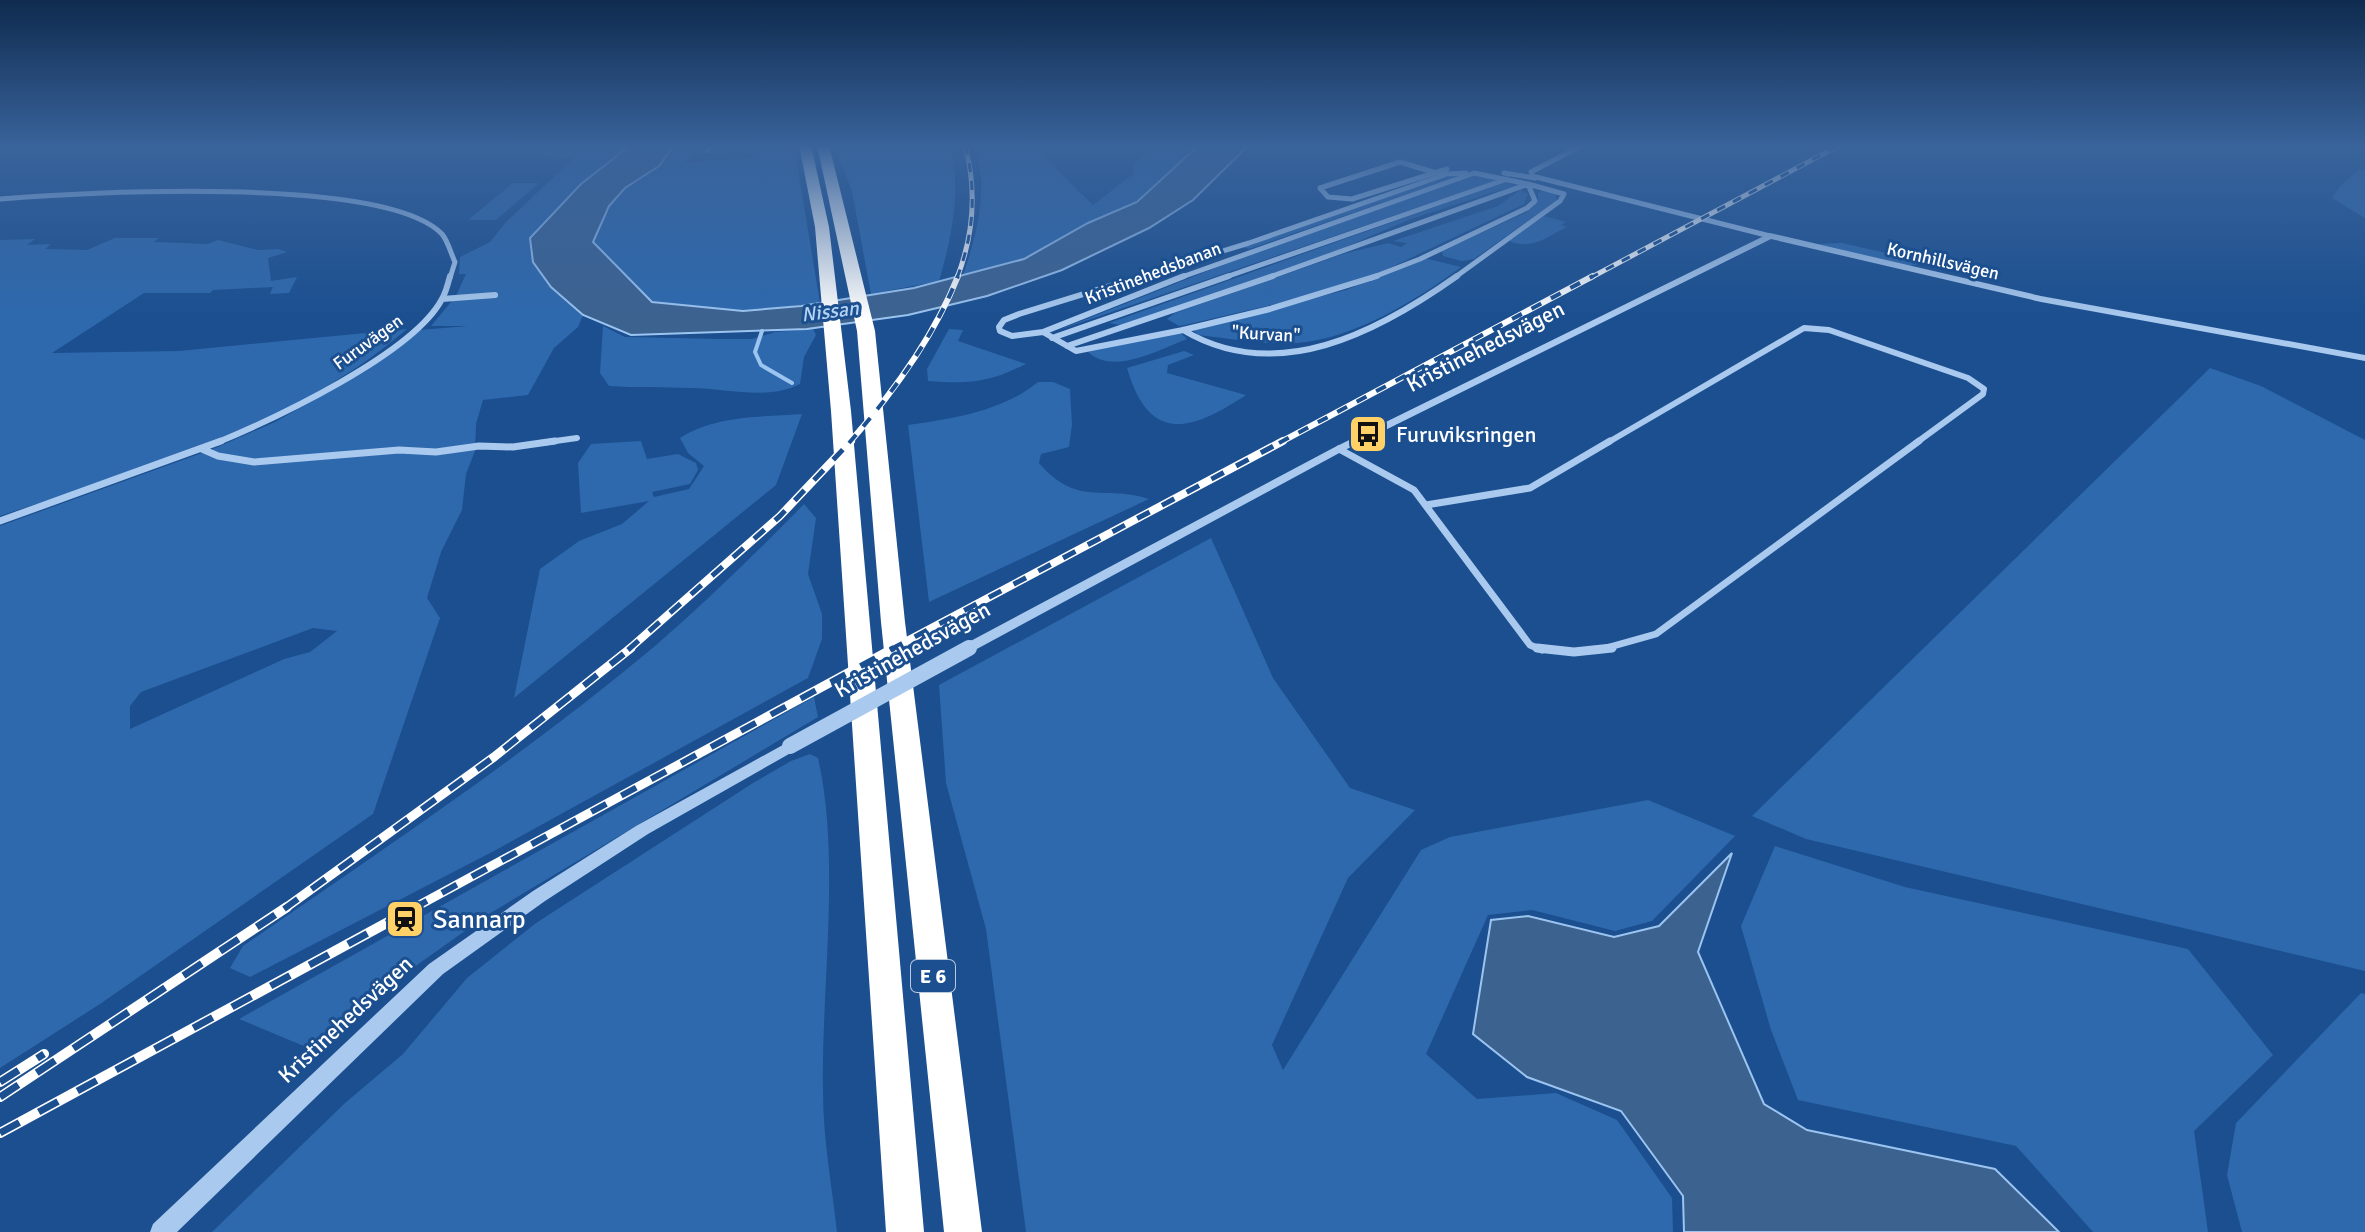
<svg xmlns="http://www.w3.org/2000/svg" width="2365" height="1232" viewBox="0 0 2365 1232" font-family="Signika,sans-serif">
	<rect width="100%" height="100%" fill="#1b4f8f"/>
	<path fill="#2e69ad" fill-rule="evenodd" d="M533,145H631L581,184L530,238L551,287L583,315L578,327L554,348L528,395L483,400L476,424L475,451L466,474L462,510L441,552L427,598L440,618L373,814L100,1004L0,1068V526L213,449L275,422L366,371L419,330L468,326H431L456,296L466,274H459L460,257L490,242L505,223L574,158L525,154ZM313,628L337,631L310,652L284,659L130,729V706L141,692Z
		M674,145H703L683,163L752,158L757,145H794L820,303L743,311L652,302L593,242L609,206L625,188L659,166Z
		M834,145H951C961,192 952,236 939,281L871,294L852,191Z
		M973,145H1032L1093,205L1133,174L1134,163L1161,145H1199L1137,202L1088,223L1024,259L963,275C976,238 991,183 973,145Z
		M2359,169L2365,170V218L2332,198L2340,186Z
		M1462,175L1249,249L1243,247L1445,177Z
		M1474,175L1498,180L1056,331L1263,249Z
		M1505,182L1516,185L1411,219L1336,251L1125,326L1109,323Z
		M513,183H539L496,220H468Z
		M1520,190L1528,194L1524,204L1377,274L1305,297L1185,325L1179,326L1167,319L1175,313L1343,254L1388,243L1401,247L1407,243L1393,241L1498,206Z
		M1544,190L1555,194L1557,200L1474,259L1462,261L1443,256L1442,251L1527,212L1538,202V193Z
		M1544,216L1566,222L1561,225L1567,227C1548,236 1532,251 1509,241Z
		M115,238H159L154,242L208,244L218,240L258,250L279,249L287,252L268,258L271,281L297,277L289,293L270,294L273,287L213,290L210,293H144L52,353L179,351L407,329C294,427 139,469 0,516V240L35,239L27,245L51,244L45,249L87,250Z
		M1842,243L1913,259L1920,264L1904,266L1818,244Z
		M1424,258L1461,267C1419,298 1355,339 1297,343C1265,345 1231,339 1199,335L1191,329L1346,290Z
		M603,326L625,337L720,339H752L775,332L813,329L816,335L804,357L800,384C767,401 726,388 690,388C663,387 636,388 609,386L600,373Z
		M949,329L963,330L958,341L1026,364C988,383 970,384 928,381L927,369Z
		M1180,332L1187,339C1160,349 1114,376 1088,352Z
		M1184,351L1194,355L1168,365L1167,373L1246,395C1190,432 1149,444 1127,368Z
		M2210,368L2261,386L2365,440V971L1806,839L1752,816Z
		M1038,382H1053L1070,389L1072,425L1069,447L1041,454L1039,463C1078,508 1103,484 1149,499L929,602L908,425C952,419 1003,411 1038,382Z
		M802,414L776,485L514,698L540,569L579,541L622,524L649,501L581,513L578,463L591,444L641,441L647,459L678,454L696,463L698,470L690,484L652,492L654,497L689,489L704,466L688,453L680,438C716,415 760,417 802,414Z
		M804,504L816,518L808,574L822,614V639L808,678L494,851L250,977L230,968L243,946C382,850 525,755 655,646C707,601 756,553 804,504Z
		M1211,538L1273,678L1350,788L1415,810L1348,878L1272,1045L1283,1070L1421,850L1450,837L1648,800L1735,836L1652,921L1615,931L1532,910L1488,915L1426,1054L1477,1099L1556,1093L1617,1120L1672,1198L1673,1232H1026L986,929L946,783L939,685Z
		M814,697L818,717L489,914L417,965L318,1052L239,1019Z
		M810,754L818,758C841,859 821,987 823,1092C823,1139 832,1186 837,1232H212L345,1103L403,1054L467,978L536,923L753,783L791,761Z
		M1775,846L1905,887L2188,949L2273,1055L2194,1131L2208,1232H2093L2016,1146L1798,1100L1771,1030L1741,926Z
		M2361,993L2365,994V1232H2242L2227,1175L2236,1123Z"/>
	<path fill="#3c6290" stroke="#9cc4f0" stroke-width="2" d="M631,145H674L659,166L625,188L609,206L593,242L652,302L743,311L801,306L914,288L1024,259L1088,223L1137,202L1199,145H1249L1193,200L1149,228L1062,270L987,296L908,315L807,329L631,335L583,315L551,287L533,262L530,238L581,184Z
		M1732,853L1698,952L1764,1104L1807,1130L1995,1169L2059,1232H1684L1683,1196L1621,1111L1527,1077L1473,1034L1491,920L1528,916L1614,937L1659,926Z"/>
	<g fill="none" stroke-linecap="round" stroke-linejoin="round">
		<path stroke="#9cc4f0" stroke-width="4" d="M762,331L755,352L761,365L792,383"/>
		<path stroke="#a9c9ee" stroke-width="5" d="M1583,145L1531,172L1532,176L1770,236
			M707,151L712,145
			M1433,172L1400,162L1320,188L1328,197L1352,199L1447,169
			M1504,173L1535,178
			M0,199C85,192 385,175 442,234C448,241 451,254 455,262L450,278
			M1135,278L1249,243L1447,174L1466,173
			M1179,278L1474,173L1528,184
			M1223,278L1507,179
			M1267,278L1528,184
			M1371,278L1420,259L1527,208L1535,201L1528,184
			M1454,278L1560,201L1564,194L1528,184"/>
		<path stroke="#a9c9ee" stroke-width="6" d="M442,299L495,295
			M1183,330C1277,386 1378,332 1457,276
			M1183,330L1076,351L1043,332L1184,276
			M1183,330L1270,309L1377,276
			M1043,332L1012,336L1000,331L999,327L1004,320L1019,314L1142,276
			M1052,338L1229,276
			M1067,346L1273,276
			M216,443C274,419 413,354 442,299C446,292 448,284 450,276
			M541,443L577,438
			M1607,443L1804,328L1829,330L1968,378L1984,389L1983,394L1916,443"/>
		<path stroke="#a9c9ee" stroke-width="7" d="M202,449L218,456L254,462L399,450L436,452L479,446L513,447L555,441
			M1339,449L1414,490L1530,645L1542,650
			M1426,505L1530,488L1610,441
			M0,521L221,441
			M1599,650L1656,634L1919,441"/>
		<path stroke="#a9c9ee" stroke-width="9" d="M1537,648L1574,652L1612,648"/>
		<path fill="#a9c9ee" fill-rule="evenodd" d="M1770,233L2041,296L2365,355V361L2041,302L1771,239L1343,451L975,650H965L963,647L965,644L1335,447Z
			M790,741L796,742L798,746L796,750L648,834L545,901L443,974L177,1232H150L153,1224L429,964L533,891L636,826Z"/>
		<path fill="#fff" fill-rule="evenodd" d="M799,145H811L829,227L851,411L924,1232H886L831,411L815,227Z
			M817,145H829L875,331L905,622L982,1232H944L881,622L857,331Z"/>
		<g stroke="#fff" stroke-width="5">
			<path id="rail-far4" d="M957,278C974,234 977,190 965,145
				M1590,278L1840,145"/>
		</g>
		<g stroke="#fff" stroke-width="6">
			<path id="rail-far3" d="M849,443C892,394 934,337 958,276
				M1279,443L1593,276"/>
		</g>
		<g stroke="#fff" stroke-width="8">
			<path id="rail-far2" d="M628,650L780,516L851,441
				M890,650L1283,441"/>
		</g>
		<g stroke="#fff" stroke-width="9">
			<path id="rail-far1" d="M284,909L494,757L631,648
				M412,909L894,648"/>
		</g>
		<g stroke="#fff" stroke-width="10">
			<path id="rail" d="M0,1082L44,1054
				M0,1097L287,907
				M0,1133L416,907"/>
		</g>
		<use href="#rail-far4" stroke="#1b4f8f" stroke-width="3" stroke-dasharray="9" stroke-linecap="butt"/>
		<use href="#rail-far3" stroke="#1b4f8f" stroke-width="4" stroke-dasharray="11" stroke-linecap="butt"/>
		<use href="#rail-far2" stroke="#1b4f8f" stroke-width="5" stroke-dasharray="14" stroke-linecap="butt"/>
		<use href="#rail-far1" stroke="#1b4f8f" stroke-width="6" stroke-dasharray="17" stroke-linecap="butt"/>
		<use href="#rail" stroke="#1b4f8f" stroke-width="7" stroke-dasharray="22" stroke-linecap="butt"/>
		<path stroke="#a9c9ee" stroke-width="13" d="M965,650L970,647"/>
		<path stroke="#a9c9ee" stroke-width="16" d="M790,746L969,648"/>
	</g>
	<linearGradient id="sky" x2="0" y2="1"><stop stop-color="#0f2b4f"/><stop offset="0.46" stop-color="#39639b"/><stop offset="1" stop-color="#39639b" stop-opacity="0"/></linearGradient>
	<rect width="2365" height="318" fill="url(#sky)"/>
	<defs>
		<g id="bus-square" transform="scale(2)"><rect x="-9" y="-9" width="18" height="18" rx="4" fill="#ffd166" stroke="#1b4f8f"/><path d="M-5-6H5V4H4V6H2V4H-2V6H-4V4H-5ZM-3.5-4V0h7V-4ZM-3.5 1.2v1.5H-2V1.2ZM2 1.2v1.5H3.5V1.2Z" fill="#111"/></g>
		<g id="station-square" transform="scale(2)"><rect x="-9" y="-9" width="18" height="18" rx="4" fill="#ffd166" stroke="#1b4f8f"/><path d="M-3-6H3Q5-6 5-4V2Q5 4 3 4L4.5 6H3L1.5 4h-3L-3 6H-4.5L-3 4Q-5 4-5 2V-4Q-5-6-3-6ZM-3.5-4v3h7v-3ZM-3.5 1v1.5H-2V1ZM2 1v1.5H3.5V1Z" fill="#111"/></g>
	</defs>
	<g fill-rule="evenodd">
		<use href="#bus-square" x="1368" y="434"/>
		<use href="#station-square" x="405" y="919"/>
	</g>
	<g text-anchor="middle" stroke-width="6" stroke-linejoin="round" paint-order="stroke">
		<g font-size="18" fill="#fff" stroke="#1b4f8f">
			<text transform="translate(1943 261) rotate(13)" y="6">Kornhillsvägen</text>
			<text transform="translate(1153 273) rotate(-21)" y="6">Kristinehedsbanan</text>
			<text transform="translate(1266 334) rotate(3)" y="6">"Kurvan"</text>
			<text transform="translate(368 342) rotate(-36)" y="6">Furuvägen</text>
		</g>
		<g font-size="20" font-style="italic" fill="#b5d3f5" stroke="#1b4f8f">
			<text transform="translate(830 311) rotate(-7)" y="7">Nissan</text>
		</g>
		<rect fill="#1b4f8f" stroke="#bbcadd" stroke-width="2" x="911" y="960" width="44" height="32" rx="6"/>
		<g font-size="20" font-weight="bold" fill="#fff">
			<text x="933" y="983">E 6</text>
		</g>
		<g font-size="22" fill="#fff" stroke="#1b4f8f">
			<text transform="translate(1485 346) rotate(-27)" y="8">Kristinehedsvägen</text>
			<text transform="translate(912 649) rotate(-29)" y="8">Kristinehedsvägen</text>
			<text transform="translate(345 1019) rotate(-43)" y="8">Kristinehedsvägen</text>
		</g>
		<g font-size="22" fill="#fff" stroke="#1b4f8f" text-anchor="start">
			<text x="1396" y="442">Furuviksringen</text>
		</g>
		<g font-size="26" fill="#fff" stroke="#1b4f8f" text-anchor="start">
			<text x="433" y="928">Sannarp</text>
		</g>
	</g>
</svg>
